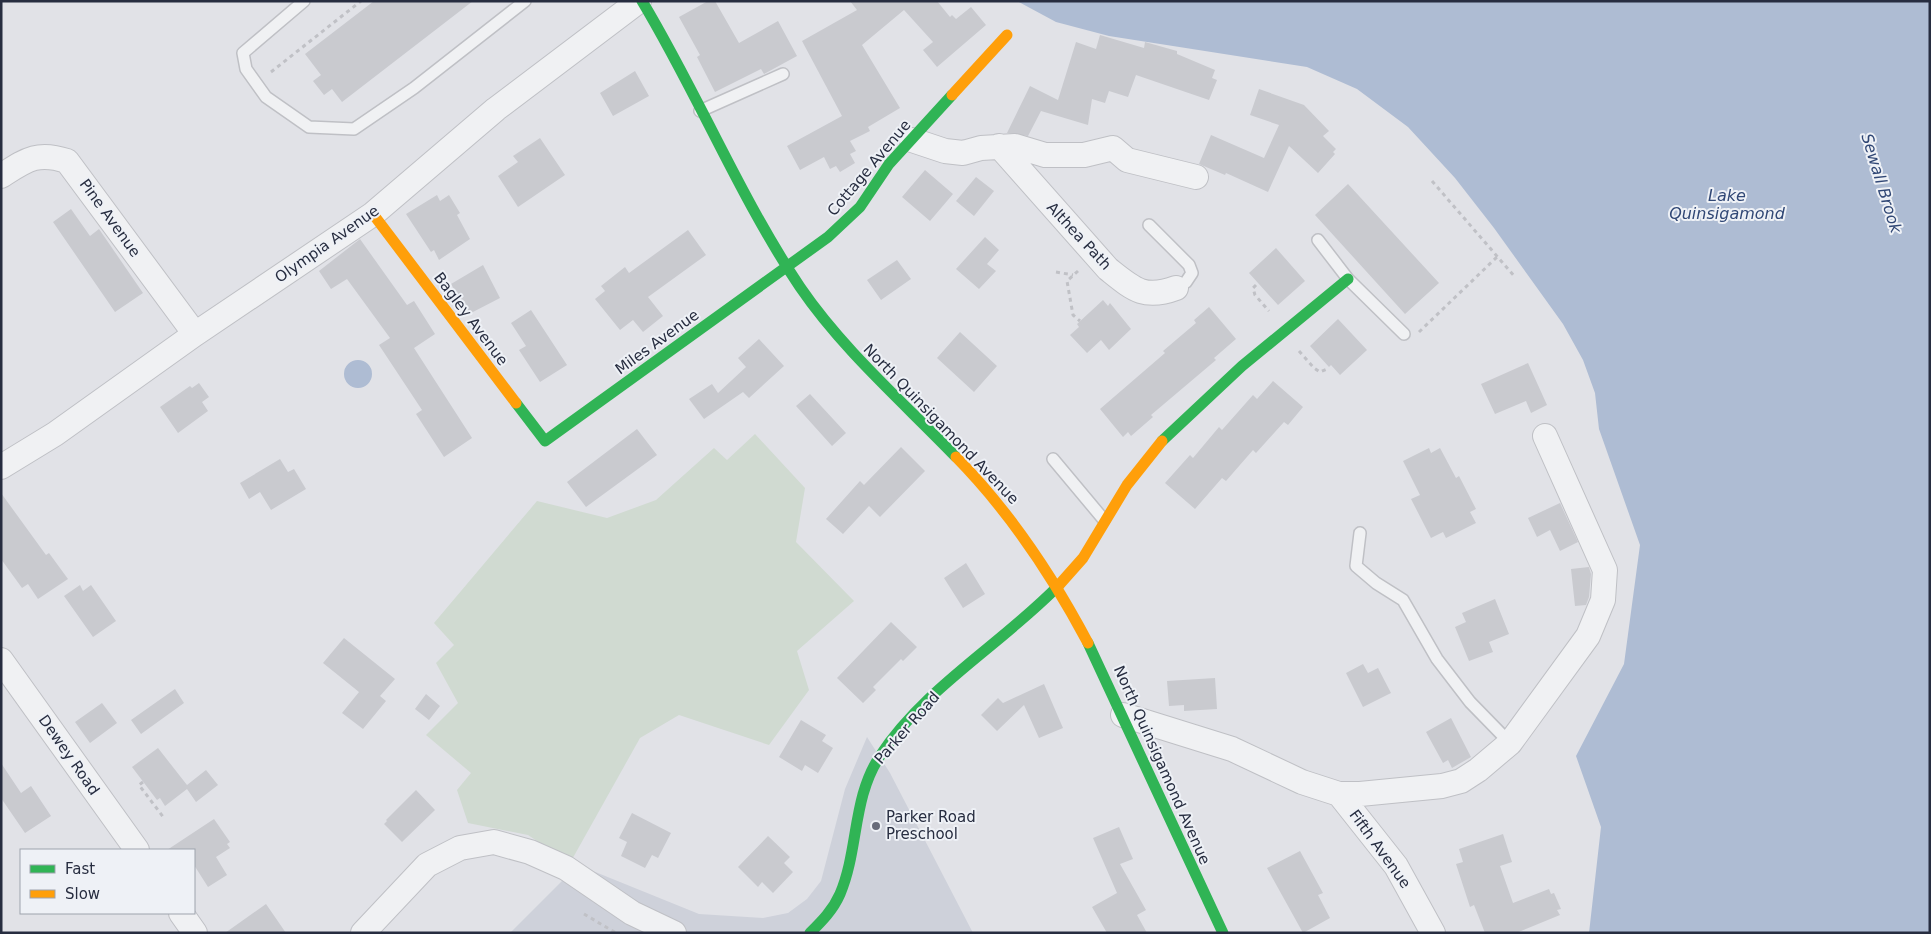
<svg xmlns="http://www.w3.org/2000/svg" width="1931" height="934" viewBox="0 0 1931 934" font-family="'DejaVu Sans',sans-serif">
	<rect width="100%" height="100%" fill="#e1e2e7"/>
	<path fill="#ced1da" d="M867,737L890,773L973,933H510L578,865L699,914L763,918L788,913L807,899L821,881L845,789Z"/>
	<path fill="#d0dad1" d="M755,434L805,488L796,542L854,601L797,651L809,690L769,745L679,715L640,738L570,863L528,835L468,823L457,790L471,773L426,735L458,703L436,663L454,645L434,623L537,501L607,518L656,500L714,448L727,460Z"/>
	<path fill="#aebcd3" d="M1017,1H1930V933H1589L1601,827L1576,756L1624,664L1640,545L1599,429L1595,393L1583,360L1563,324L1494,228L1455,178L1408,127L1357,89L1307,67L1109,36L1056,22Z
		M344 374a14 14 0 1 1 28 0a14 14 0 1 1-28 0Z"/>
	<path fill="#c9cacf" d="M374,1H473L342,102L332,89L324,95L313,81L321,75L305,54Z
		M708,1H715L739,43L778,21L797,56L764,74L761,69L715,92L697,57L700,55L679,17Z
		M850,1H937L950,17L952,15L956,19L971,7L986,25L937,67L923,50L933,42L904,10L862,45L900,108L868,127L870,131L850,141L856,151L850,154L855,163L840,172L836,166L830,169L824,157L800,170L787,146L842,116L802,41L857,10Z
		M1100,35L1144,48L1145,42L1177,51V54L1215,70L1212,78L1217,80L1209,100L1136,75L1128,97L1109,91L1105,103L1092,99L1088,125L1041,111L1028,136L1007,133L1030,86L1058,100L1076,42L1096,49Z
		M635,71L649,96L613,116L600,93Z
		M1259,89L1304,105L1329,131L1323,136L1336,149L1333,152L1335,154L1318,173L1289,146L1268,192L1226,173L1225,175L1199,164L1211,135L1264,158L1279,125L1250,115Z
		M540,138L565,175L518,207L498,176L518,162L513,156Z
		M925,170L953,194L930,221L902,197Z
		M976,177L994,191L974,216L956,201Z
		M1348,184L1439,283L1405,314L1315,215Z
		M437,195L440,201L449,195L460,213L457,215L470,239L439,260L434,250L431,252L406,214Z
		M71,209L90,236L99,229L143,293L115,312L53,222Z
		M688,230L706,255L648,297L663,316L643,332L633,320L620,330L595,299L605,291L601,286L625,267L629,273Z
		M985,237L999,250L987,264L996,271L979,289L956,269Z
		M360,239L407,305L414,301L435,334L414,348L472,438L444,457L416,414L422,410L379,345L390,338L347,279L331,289L319,271Z
		M1276,248L1305,281L1278,305L1249,273Z
		M897,260L911,279L881,300L867,280Z
		M483,265L500,298L469,314L451,284Z
		M1103,300L1108,306L1110,303L1131,329L1109,350L1101,340L1087,353L1070,335L1079,327L1077,324Z
		M1209,307L1236,339L1214,358L1216,360L1151,415L1153,417L1131,436L1128,432L1123,437L1100,409L1165,353L1163,351L1196,323L1194,320Z
		M531,310L567,365L540,382L519,350L526,346L511,323Z
		M1338,319L1367,350L1340,375L1331,365L1329,367L1310,346Z
		M960,332L997,366L974,392L937,358Z
		M759,339L784,366L749,398L743,392L704,419L689,399L712,384L718,393L746,367L738,358Z
		M1528,363L1547,405L1531,413L1526,401L1495,414L1481,384Z
		M1273,381L1303,407L1288,425L1284,422L1256,453L1253,450L1226,481L1222,478L1195,509L1165,483L1190,455L1193,458L1219,427L1222,430L1253,395L1257,399Z
		M199,383L209,397L202,402L208,411L178,433L160,407L190,386L192,388Z
		M810,394L846,433L832,446L796,406Z
		M637,429L657,455L586,507L567,482Z
		M901,447L925,471L880,517L869,506L843,534L826,519L860,481L864,485Z
		M1429,448L1431,453L1440,448L1456,478L1459,476L1476,509L1470,512L1476,523L1446,538L1443,532L1431,538L1411,499L1420,495L1403,461Z
		M280,459L288,472L294,469L306,489L271,510L260,492L249,499L240,483Z
		M1,493L46,555L49,553L68,579L38,599L28,584L22,588L1,559Z
		M1560,503L1578,542L1560,551L1550,530L1537,537L1528,518Z
		M966,563L985,594L963,608L944,578Z
		M1589,567L1591,574L1589,597L1586,605L1575,606L1571,569Z
		M80,585L83,591L91,585L116,621L93,637L64,596Z
		M1495,599L1509,634L1489,642L1493,652L1469,661L1455,627L1466,622L1462,613Z
		M891,622L917,647L903,661L901,659L873,687L876,690L863,703L837,678Z
		M344,638L395,679L380,696L386,701L363,729L342,713L359,692L323,663Z
		M1363,664L1368,673L1378,668L1391,693L1363,707L1346,673Z
		M1215,678L1217,709L1184,711V705L1169,706L1167,681Z
		M1044,684L1063,728L1039,738L1024,705L997,731L981,715L998,698L1003,703Z
		M175,689L184,703L141,734L131,720Z
		M426,694L440,706L429,720L415,709Z
		M102,703L117,723L90,743L75,722Z
		M1451,718L1471,757L1452,768L1448,760L1443,763L1426,732Z
		M801,720L826,735L822,741L833,748L818,773L805,765L802,771L779,757Z
		M158,748L187,785L206,770L218,785L196,802L187,789L165,806L160,798L157,800L132,767Z
		M1,763L21,793L31,786L51,816L25,833L1,798Z
		M416,790L435,810L402,842L384,824L387,821L386,820Z
		M632,813L671,833L658,858L652,855L645,868L621,856L627,842L619,838Z
		M214,819L230,842L227,844L230,848L216,857L227,875L208,887L194,865V850H167Z
		M1119,827L1133,859L1120,864L1146,910L1137,915L1147,933H1107L1092,907L1117,893L1093,838Z
		M1503,834L1512,862L1500,866L1513,903L1549,889L1551,894L1554,893L1561,909L1557,910L1560,915L1516,933H1485L1474,905L1470,907L1456,864L1463,862L1459,849Z
		M768,836L790,857L784,863L793,872L773,893L762,882L758,887L738,867Z
		M1300,851L1323,893L1318,895L1330,918L1303,933L1267,868Z
		M266,904L286,933H225Z"/>
	<g fill="none" stroke-linecap="round" stroke-linejoin="round">
		<g stroke="#bfc0c5" stroke-width="14">
			<path id="lane" d="M304,1L243,53L246,69L266,97L309,127L354,129L414,88L525,1
				M700,111L783,74
				M1149,225L1189,265L1192,273L1186,282L1176,288
				M1318,240L1348,279L1404,334
				M1053,459L1104,520
				M1360,533L1356,566L1376,583L1403,600L1437,659L1470,702L1510,743"/>
		</g>
		<g stroke="#bfc0c5" stroke-width="26">
			<path id="street" d="M912,140L945,151L963,153L981,148L1015,146L1045,155H1084L1113,148L1127,160L1196,177
				M999,146L1108,269C1133,289 1144,300 1176,288
				M1,176C26,160 37,151 67,161L195,334
				M1,467L55,434L195,334L373,214L496,109L639,1
				M1,660L137,850
				M1123,715L1232,749L1302,782L1339,794H1360L1442,786L1461,781L1478,770L1510,743L1588,636L1603,600L1605,570L1545,436
				M1339,794L1396,866L1433,933
				M181,913L195,933
				M363,933L427,865L460,848L494,842L530,852L566,868L632,913L674,933"/>
		</g>
		<path stroke="#c0c1c6" stroke-width="3" stroke-dasharray="4 4" stroke-linecap="butt" d="M271,72L361,1
			M1432,181L1515,277
			M1078,271L1067,281L1073,315L1080,321
			M1056,272L1073,275
			M1256,285L1253,288L1255,295L1269,311
			M1419,332L1498,256
			M1299,351L1314,368L1320,372L1327,369
			M143,782L139,785L164,818
			M584,914L616,933"/>
		<use href="#lane" stroke="#f0f1f3" stroke-width="11"/>
		<use href="#street" stroke="#f0f1f3" stroke-width="24"/>
		<path stroke="#30b455" stroke-width="11" d="M642,1C698,94 739,196 800,287C843,350 903,402 956,457
			M516,403L545,441L828,237L860,207L889,164L952,95
			M1162,441L1242,366L1348,279
			M1088,643L1223,933
			M810,933C822,921 833,910 840,894C859,849 852,798 880,756C924,688 1003,643 1059,585"/>
		<path stroke="#ff9f0a" stroke-width="11" d="M952,95L1007,35
			M373,214L516,403
			M956,457C1010,512 1052,575 1088,643
			M1059,585L1083,558L1127,485L1162,441"/>
	</g>
	<circle fill="#686c7a" stroke="#eef1f6" stroke-width="2" cx="876" cy="826" r="5"/>
	<g text-anchor="middle" stroke-width="4" stroke-linejoin="round" paint-order="stroke">
		<g font-size="15" fill="#272d40" stroke="#eef1f6">
			<text transform="translate(869 168) rotate(-50)" y="5">Cottage Avenue</text>
			<text transform="translate(110 218) rotate(54)" y="5">Pine Avenue</text>
			<text transform="translate(1079 236) rotate(47)" y="5">Althea Path</text>
			<text transform="translate(327 244) rotate(-35)" y="5">Olympia Avenue</text>
			<text transform="translate(471 319) rotate(53)" y="5">Bagley Avenue</text>
			<text transform="translate(657 342) rotate(-36)" y="5">Miles Avenue</text>
			<text transform="translate(941 424) rotate(46)" y="5">North Quinsigamond Avenue</text>
			<text transform="translate(907 728) rotate(-49)" y="5">Parker Road</text>
			<text transform="translate(69 755) rotate(55)" y="5">Dewey Road</text>
			<text transform="translate(1162 765) rotate(66)" y="5">North Quinsigamond Avenue</text>
			<text transform="translate(1380 849) rotate(54)" y="5">Fifth Avenue</text>
		</g>
		<g font-size="15" fill="#272d40" stroke="#eef1f6" text-anchor="start">
			<text x="886" y="822">Parker Road<tspan x="886" dy="17">Preschool</tspan></text>
		</g>
		<g font-size="16" font-style="italic" fill="#304775" stroke="#eef1f6">
			<text transform="translate(1882 183) rotate(73)" y="6">Sewall Brook</text>
			<text x="1727" y="201">Lake<tspan x="1727" dy="18">Quinsigamond</tspan></text>
		</g>
	</g>
	<rect width="1931" height="934" fill="none" stroke="#272d40" stroke-width="5"/>
	<rect x="20" y="849" width="175" height="65" fill="#eef1f6" stroke="#9ea3ad"/>
	<rect x="30" y="865" width="25" height="8" fill="#30b455" stroke="#9ea3ad"/>
	<text x="65" y="874" font-size="15" fill="#272d40">Fast</text>
	<rect x="30" y="890" width="25" height="8" fill="#ff9f0a" stroke="#9ea3ad"/>
	<text x="65" y="899" font-size="15" fill="#272d40">Slow</text>
</svg>
